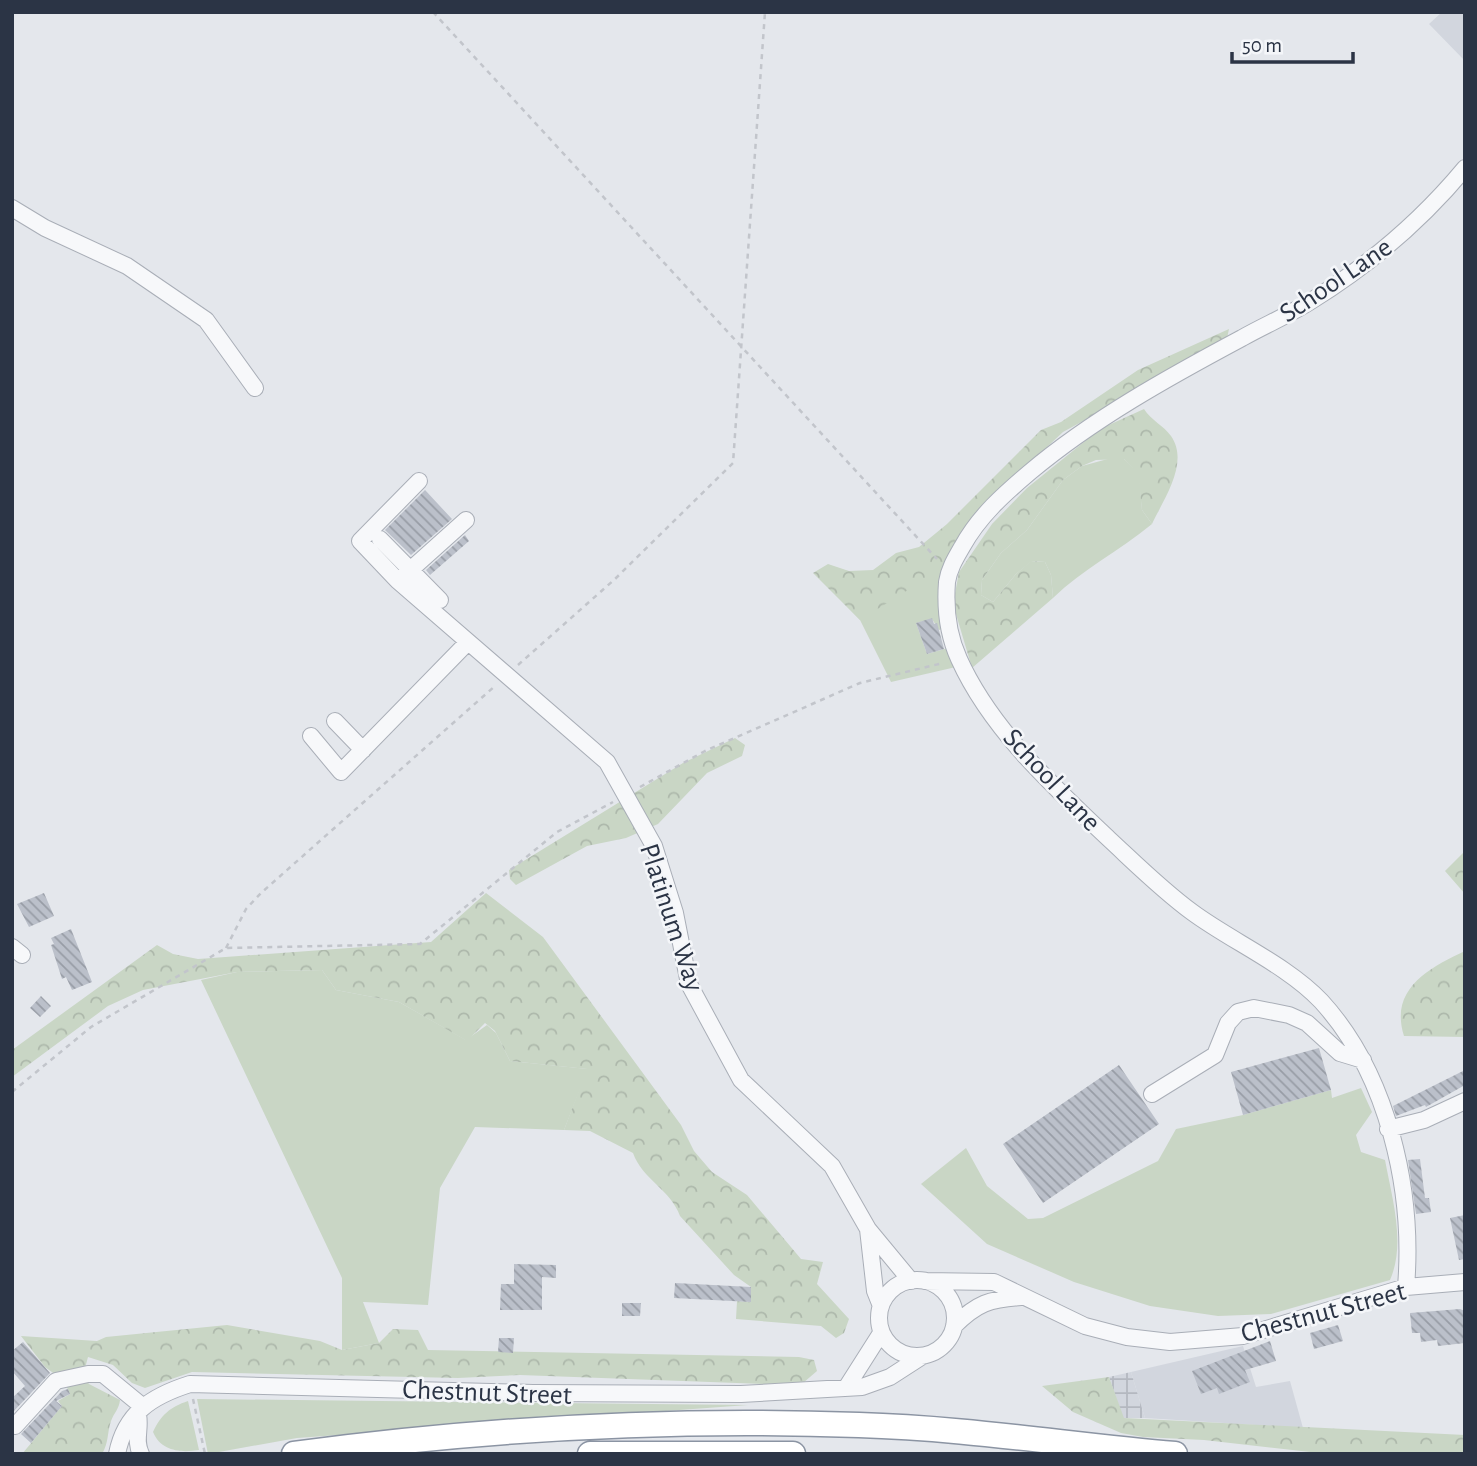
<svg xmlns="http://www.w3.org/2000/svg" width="1477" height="1466" viewBox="0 0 1477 1466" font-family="'Alegreya Sans',sans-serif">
	<defs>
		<pattern id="industrial-grid" width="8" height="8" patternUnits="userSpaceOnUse" patternTransform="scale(1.75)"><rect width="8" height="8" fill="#d2d6de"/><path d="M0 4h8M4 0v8" fill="none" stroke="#b4b8c0"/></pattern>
		<pattern id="forest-crowns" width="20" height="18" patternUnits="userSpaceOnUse" patternTransform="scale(1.75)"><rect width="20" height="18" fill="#c9d6c5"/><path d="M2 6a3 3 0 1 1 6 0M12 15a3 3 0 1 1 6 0" fill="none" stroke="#adb8ab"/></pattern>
		<pattern id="building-back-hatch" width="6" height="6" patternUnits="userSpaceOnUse" patternTransform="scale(1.75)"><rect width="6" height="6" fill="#bbc0ca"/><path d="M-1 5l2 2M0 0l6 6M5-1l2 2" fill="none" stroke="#989da6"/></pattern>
	</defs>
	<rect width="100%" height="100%" fill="#e4e7ec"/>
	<path fill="#d2d6de" d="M1442,12H1465V61L1429,24Z
		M1243,1346L1256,1387L1290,1381L1303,1428L1145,1418L1131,1372Z"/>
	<path fill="url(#industrial-grid)" d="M1131,1372L1145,1418H1123L1109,1377Z"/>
	<path fill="#c9d6c5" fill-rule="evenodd" d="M1115,457L1124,459L1139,473L1142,510L1152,524C1119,551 1083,569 1053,598L1051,575L1045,562L1032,561L1016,574L993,602L981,595L982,580L1001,553L1027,530L1063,480L1082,466Z
		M943,568L939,607L956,667L891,682L860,620L835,594ZM932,619L939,630L942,629L948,648L927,654L916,623Z
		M322,970L336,990L399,1002L466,1040L487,1025L496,1033L510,1061L588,1069L564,1130L475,1127L440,1188L428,1305L363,1302L379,1343L342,1350V1278L201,980L237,972Z
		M1361,1088L1372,1112L1356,1135L1361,1152L1385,1160C1392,1198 1406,1244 1390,1280L1271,1314L1218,1316L1150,1306L1074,1282L987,1244L921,1184L966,1148L987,1186L1028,1219L1043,1218L1158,1161L1176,1129L1243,1115L1331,1090L1332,1098Z
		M197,1399L748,1405L297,1438L208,1454Z
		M188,1401L199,1450C180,1453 161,1451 153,1432C161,1415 170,1407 188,1401Z"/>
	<path fill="url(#forest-crowns)" d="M1229,329L1226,343L1063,432L992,499L943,568L860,620L813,573L828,564L849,571L873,570L896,553L919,547L947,524L1041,430L1061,422L1138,370Z
		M1144,409C1151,420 1164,426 1171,436C1190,463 1163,500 1152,524L1142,510L1138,473L1124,459L1096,460L1082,466L1063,480L1027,530L1001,553L982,580L981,595L993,602L1016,574L1031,561L1045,562L1051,575L1053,598L972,668L953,604L959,572L992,524L1027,488L1100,429Z
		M735,738L745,745L742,756L707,773L658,824L626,838L587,846L516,885L510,879L509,870L683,763Z
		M1465,851V894L1445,871Z
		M486,893L543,937L681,1125L694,1151L712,1172L747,1195L801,1259L823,1262L817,1284L849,1319L844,1333L836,1338L821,1326L736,1319L737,1301L750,1302L751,1287L734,1275L680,1216C671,1190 642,1179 633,1153L590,1131L564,1130L587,1069L510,1061L495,1031L485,1023L467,1041L399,1002L336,990L322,970L237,972L143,990L108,1006L12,1077V1050L157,945L173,954L198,959L431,942Z
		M1465,951V1037L1404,1036C1389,989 1429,968 1465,951Z
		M227,1325L320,1341L342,1350L379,1343L393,1329L418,1330L428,1350L799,1357L814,1360L817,1371L803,1383L765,1384L520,1375L458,1378L192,1372L145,1388L132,1383L113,1365L88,1357L83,1376L89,1384L120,1400C119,1409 114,1413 111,1421C107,1433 109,1442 102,1454H22L62,1406L58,1401L70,1394L64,1381L45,1367L21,1336L97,1341L106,1337Z
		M1109,1377L1124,1418L1465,1435V1454H1328L1204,1440L1143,1437L1121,1433L1073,1412L1042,1386Z"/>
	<path fill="url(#building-back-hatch)" d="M425,490L452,519L411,555L385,530Z
		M465,535L469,541L430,575L426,570Z
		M932,618L934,624L937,623L944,649L927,654L916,623Z
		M44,893L54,916L29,927L17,904Z
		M71,929L92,982L72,990L66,977L62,979L51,945L54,944L51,938Z
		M41,996L51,1006L40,1017L30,1008Z
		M1319,1048L1331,1090L1243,1115L1231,1072Z
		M1119,1065L1159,1124L1043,1203L1003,1144Z
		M1465,1070V1085L1426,1107L1425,1105L1396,1116L1393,1106Z
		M1420,1159L1425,1198H1429L1431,1212L1416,1214L1408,1160Z
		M1465,1215V1259L1459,1260L1450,1218Z
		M514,1264L556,1265V1278L542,1277V1310H500L501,1284H514Z
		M675,1283L751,1287V1302L674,1298Z
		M622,1303H641L640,1316H622Z
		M1460,1309L1465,1311V1343L1438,1346L1437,1340L1421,1342L1420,1333H1412L1410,1313Z
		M1338,1325L1343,1341L1314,1349L1310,1333Z
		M499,1338H514L513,1353L498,1352Z
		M1270,1341L1276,1361L1245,1370L1250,1382L1219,1394L1217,1388L1201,1394L1192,1371Z
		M23,1342L50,1373L12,1413V1398L25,1386L12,1371V1351Z
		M68,1389L70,1394L56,1401L62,1406L31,1443L21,1434L62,1391Z"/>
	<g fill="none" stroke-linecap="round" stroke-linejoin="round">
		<g stroke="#a9aeb7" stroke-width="18">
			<path id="minor" d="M12,208L45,228L127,266L206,320L255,388
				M419,481L360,541L398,581L607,762L654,846L675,913L689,984L741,1080L832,1166L868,1229L911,1281
				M380,539L440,600
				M398,581L466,520
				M335,721L363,750
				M311,736L341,772L468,642
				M12,947L22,955
				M1152,1094L1215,1055L1228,1023L1238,1012L1254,1008L1289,1015L1307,1023L1340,1053L1363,1060
				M1388,1129L1424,1120L1465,1101
				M868,1229L875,1291L881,1306
				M879 1318a38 38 0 1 1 76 0a38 38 0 1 1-76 0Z
				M924,1281L994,1282L1085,1326L1127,1337L1170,1342L1243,1336L1406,1287L1465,1282
				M1406,1287C1414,1190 1388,1074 1321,1001C1287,965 1231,941 1192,912C1162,890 1136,864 1109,839C1054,787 991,730 959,659C948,635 945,608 947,582C949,569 955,559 962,547C979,516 1004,494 1030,472C1093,419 1169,377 1242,338C1265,325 1289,315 1311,301C1369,265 1421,221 1465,168
				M954,1326C977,1303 990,1299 1021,1297
				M846,1388L881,1333
				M138,1415C141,1429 134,1440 141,1454
				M15,1426L56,1381L88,1374H103L142,1406
				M117,1454C125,1413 152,1396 190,1384L533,1393L741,1394L862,1387L890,1377L921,1357"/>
		</g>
		<g stroke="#8b94a3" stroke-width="27">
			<path id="highway" d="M294,1454C481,1429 671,1418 859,1425C965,1428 1070,1445 1175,1454
				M590,1454H793"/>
		</g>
		<path stroke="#c2c5cb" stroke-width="2.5" stroke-dasharray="5 5" stroke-linecap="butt" d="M433,12L937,559
			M518,665L615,579L733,463L765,12
			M640,787L705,751L860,683L943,663
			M226,948L246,909L261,893L495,686
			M12,1092L91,1027L226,948L420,944L557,832L613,802
			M193,1399L205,1454"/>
		<use href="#minor" stroke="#f7f8fa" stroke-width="16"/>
		<use href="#highway" stroke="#fff" stroke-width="24"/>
	</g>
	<g text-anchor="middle" stroke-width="5" stroke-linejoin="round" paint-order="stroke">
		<g font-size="28" fill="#2b3445" stroke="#f4f6f9">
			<text transform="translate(1335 279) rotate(-34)" y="10">School Lane</text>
			<text transform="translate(1053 779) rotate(47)" y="10">School Lane</text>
			<text transform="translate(673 917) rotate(72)" y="10">Platinum Way</text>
			<text transform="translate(1323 1311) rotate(-15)" y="10">Chestnut Street</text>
			<text transform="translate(487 1391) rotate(2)" y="10">Chestnut Street</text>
		</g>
	</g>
	<rect width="1477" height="1466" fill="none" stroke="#2b3445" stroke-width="28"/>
	<path d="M1232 52v10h121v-10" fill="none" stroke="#2b3445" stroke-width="3.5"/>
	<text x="1242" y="52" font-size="21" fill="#2b3445" stroke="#f4f6f9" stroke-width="5" paint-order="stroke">50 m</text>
</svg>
